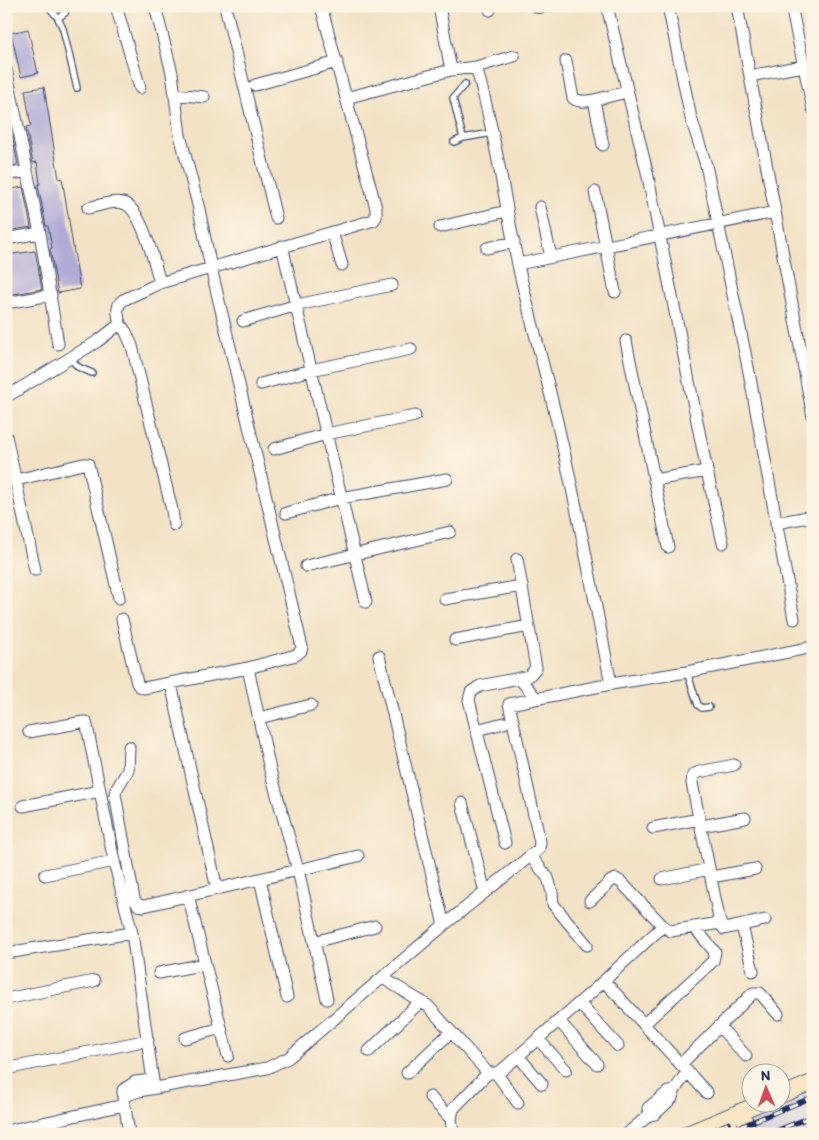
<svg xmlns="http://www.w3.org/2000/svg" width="819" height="1140" viewBox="0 0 819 1140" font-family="Itim,sans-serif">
	<rect width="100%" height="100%" fill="#fcf5e5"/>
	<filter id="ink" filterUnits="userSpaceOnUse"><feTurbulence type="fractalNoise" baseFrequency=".02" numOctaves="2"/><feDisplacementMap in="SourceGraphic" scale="10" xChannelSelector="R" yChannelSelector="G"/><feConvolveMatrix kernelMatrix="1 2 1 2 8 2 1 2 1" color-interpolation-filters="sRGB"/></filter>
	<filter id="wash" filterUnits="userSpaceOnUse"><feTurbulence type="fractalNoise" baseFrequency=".0096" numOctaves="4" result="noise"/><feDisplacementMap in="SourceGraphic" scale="20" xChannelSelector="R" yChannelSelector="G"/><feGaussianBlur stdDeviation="1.12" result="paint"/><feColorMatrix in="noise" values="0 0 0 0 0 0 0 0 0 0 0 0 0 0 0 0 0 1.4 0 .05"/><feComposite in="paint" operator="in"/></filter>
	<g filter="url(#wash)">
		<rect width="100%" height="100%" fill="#f3e2c5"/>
		<path fill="#c5c0db" d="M813,1086V1134H696L772,1103L782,1102V1099Z"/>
		<g id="blocks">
			<path fill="#b0aad7" d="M28,29L38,73L21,77L11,33Z
				M44,87L59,179L62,178L80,289L58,293L50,249L52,248L48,226H46L38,185L40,184L37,162L33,163L26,127L31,126L25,90Z
				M11,129L18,165L6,166V130Z
				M23,187L31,227L6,231V190Z
				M35,251L42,289L9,295L6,273V255Z"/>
		</g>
	</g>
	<g filter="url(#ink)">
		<use href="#blocks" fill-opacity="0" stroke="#3b4a6d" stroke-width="1"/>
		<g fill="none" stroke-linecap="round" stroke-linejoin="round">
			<g stroke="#3b4a6d" stroke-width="8">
				<path id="lane" d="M48,6L58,18L63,29L77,88
					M531,6L538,10L559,6
					M58,18L65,13L68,6
					M463,138L453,98L465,84
					M454,142L463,138L492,133
					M70,358L78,367L92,373
					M687,672L698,705L702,708L709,707"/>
			</g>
			<g stroke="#3b4a6d" stroke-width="13">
				<path id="street" d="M116,6L140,88
					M225,6L276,218
					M439,6L451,70
					M489,6L490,10
					M607,6L647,172L707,471L723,543
					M668,6L691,118L706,165L749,372L794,619
					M737,6L813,417
					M791,6L813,109
					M566,61L573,98C579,103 587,101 594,100
					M476,67L514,56
					M6,69L40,233L58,344
					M750,76L813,64
					M255,85L337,62
					M174,94L204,97
					M346,98L451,70L476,67C496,135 505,205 520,274C533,329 549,384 561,439C580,520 595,602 611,684
					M603,145L594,100L627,92
					M6,175L27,171
					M595,192L615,292
					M540,207L551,257
					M88,208C98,206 113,200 123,203C142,208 155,265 160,283
					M440,227L507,211
					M332,232L342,265
					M6,239L40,233
					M282,246L366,602
					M487,248L514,242
					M518,264L775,212
					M6,303L51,295
					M243,321L297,305L392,285
					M120,324L126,332L132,346L172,510L174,525
					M626,341L668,547
					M261,384L311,370L411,349
					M6,397L98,341L120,324C118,315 115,306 123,300L160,283L374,220L376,217V208L321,6
					M6,436L35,570
					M274,449L326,434L415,416
					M16,480L83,464H88L119,598
					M654,480L707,471
					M286,513L341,498L447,479
					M776,523L813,516
					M306,566L450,532
					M445,599L522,586
					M122,619L137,683L139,686L144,688L248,668L296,655L301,651L302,647L211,268L199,209L180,135L172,73L155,6
					M455,640L529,626
					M379,656L444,925
					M248,668L270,770L298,870L327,999
					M519,678L536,698
					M171,684L217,889
					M259,718L311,705
					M476,730L504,723
					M29,732L83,722H86L87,726L114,861L132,933L154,1088
					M129,747L128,770L116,790L115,794L134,899L138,905L144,906L358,856
					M734,765L699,772L693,775L692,783L720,923L724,929L765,920
					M462,803L485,892
					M23,806L100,791
					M701,826L745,818
					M653,828L699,819
					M505,843L469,700L471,692L480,686L529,676L536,668L517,559
					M530,855L548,878L552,892L553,904L587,945
					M45,875L114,861
					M711,877L755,869
					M260,879L287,997
					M662,879L709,869
					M188,895L228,1056
					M590,901L611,881L616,879L621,882L663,926L671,931L720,923
					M742,926L753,971
					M314,942L375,926
					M6,953L132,933
					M159,973L205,964
					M383,978L428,1006L488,1073H496L502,1070L594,990L663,926
					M604,981L707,1093
					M6,999L94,981
					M579,1003L618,1046
					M559,1021L597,1064
					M644,1024L713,961L715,952L694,927
					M719,1026L746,1056
					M185,1038L221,1028
					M538,1039L566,1070
					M369,1051L421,1001
					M518,1056L542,1084
					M681,1064L753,993H760L778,1014
					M6,1069L148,1040
					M407,1073L451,1032
					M496,1073L518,1103
					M430,1097L451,1119
					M123,1098L128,1095L139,1091L267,1068L288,1058L444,925L539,849L540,842L509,704L611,684L687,672L813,647
					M649,1115L648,1108L668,1092H673
					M52,1121L54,1134
					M6,1131L124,1105
					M389,1133V1134
					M129,1134L123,1093V1090L135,1082L152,1080
					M453,1134L451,1119L453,1109L488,1073
					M627,1134L649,1115L655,1114L672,1098C673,1088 683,1081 687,1071"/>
			</g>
			<g stroke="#3b4a6d" stroke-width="17">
				<path id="secondary" d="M782,1095L813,1082
					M741,1111L750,1134
					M727,1117L733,1134
					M686,1134L763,1102"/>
			</g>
			<use href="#lane" stroke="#fff" stroke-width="5.5"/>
			<use href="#street" stroke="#fff" stroke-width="11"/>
			<use href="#secondary" stroke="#fbe6c4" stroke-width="15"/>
			<g stroke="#1b2f5e" stroke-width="5">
				<path id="rail" d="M703,1134L729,1123
					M722,1134L813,1097
					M768,1134L813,1116
					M793,1134L813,1126"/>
			</g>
			<use href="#rail" stroke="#fcf5e5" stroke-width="3" stroke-dasharray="9" stroke-linecap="butt"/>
		</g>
	</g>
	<rect width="819" height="1140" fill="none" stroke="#fcf5e5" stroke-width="25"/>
	<g transform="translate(766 1088) rotate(358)"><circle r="24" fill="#fcf5e5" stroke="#a2a6af"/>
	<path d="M0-4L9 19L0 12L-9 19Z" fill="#d1495b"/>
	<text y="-8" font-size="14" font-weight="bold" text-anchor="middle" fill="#1b2f5e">N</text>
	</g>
</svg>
